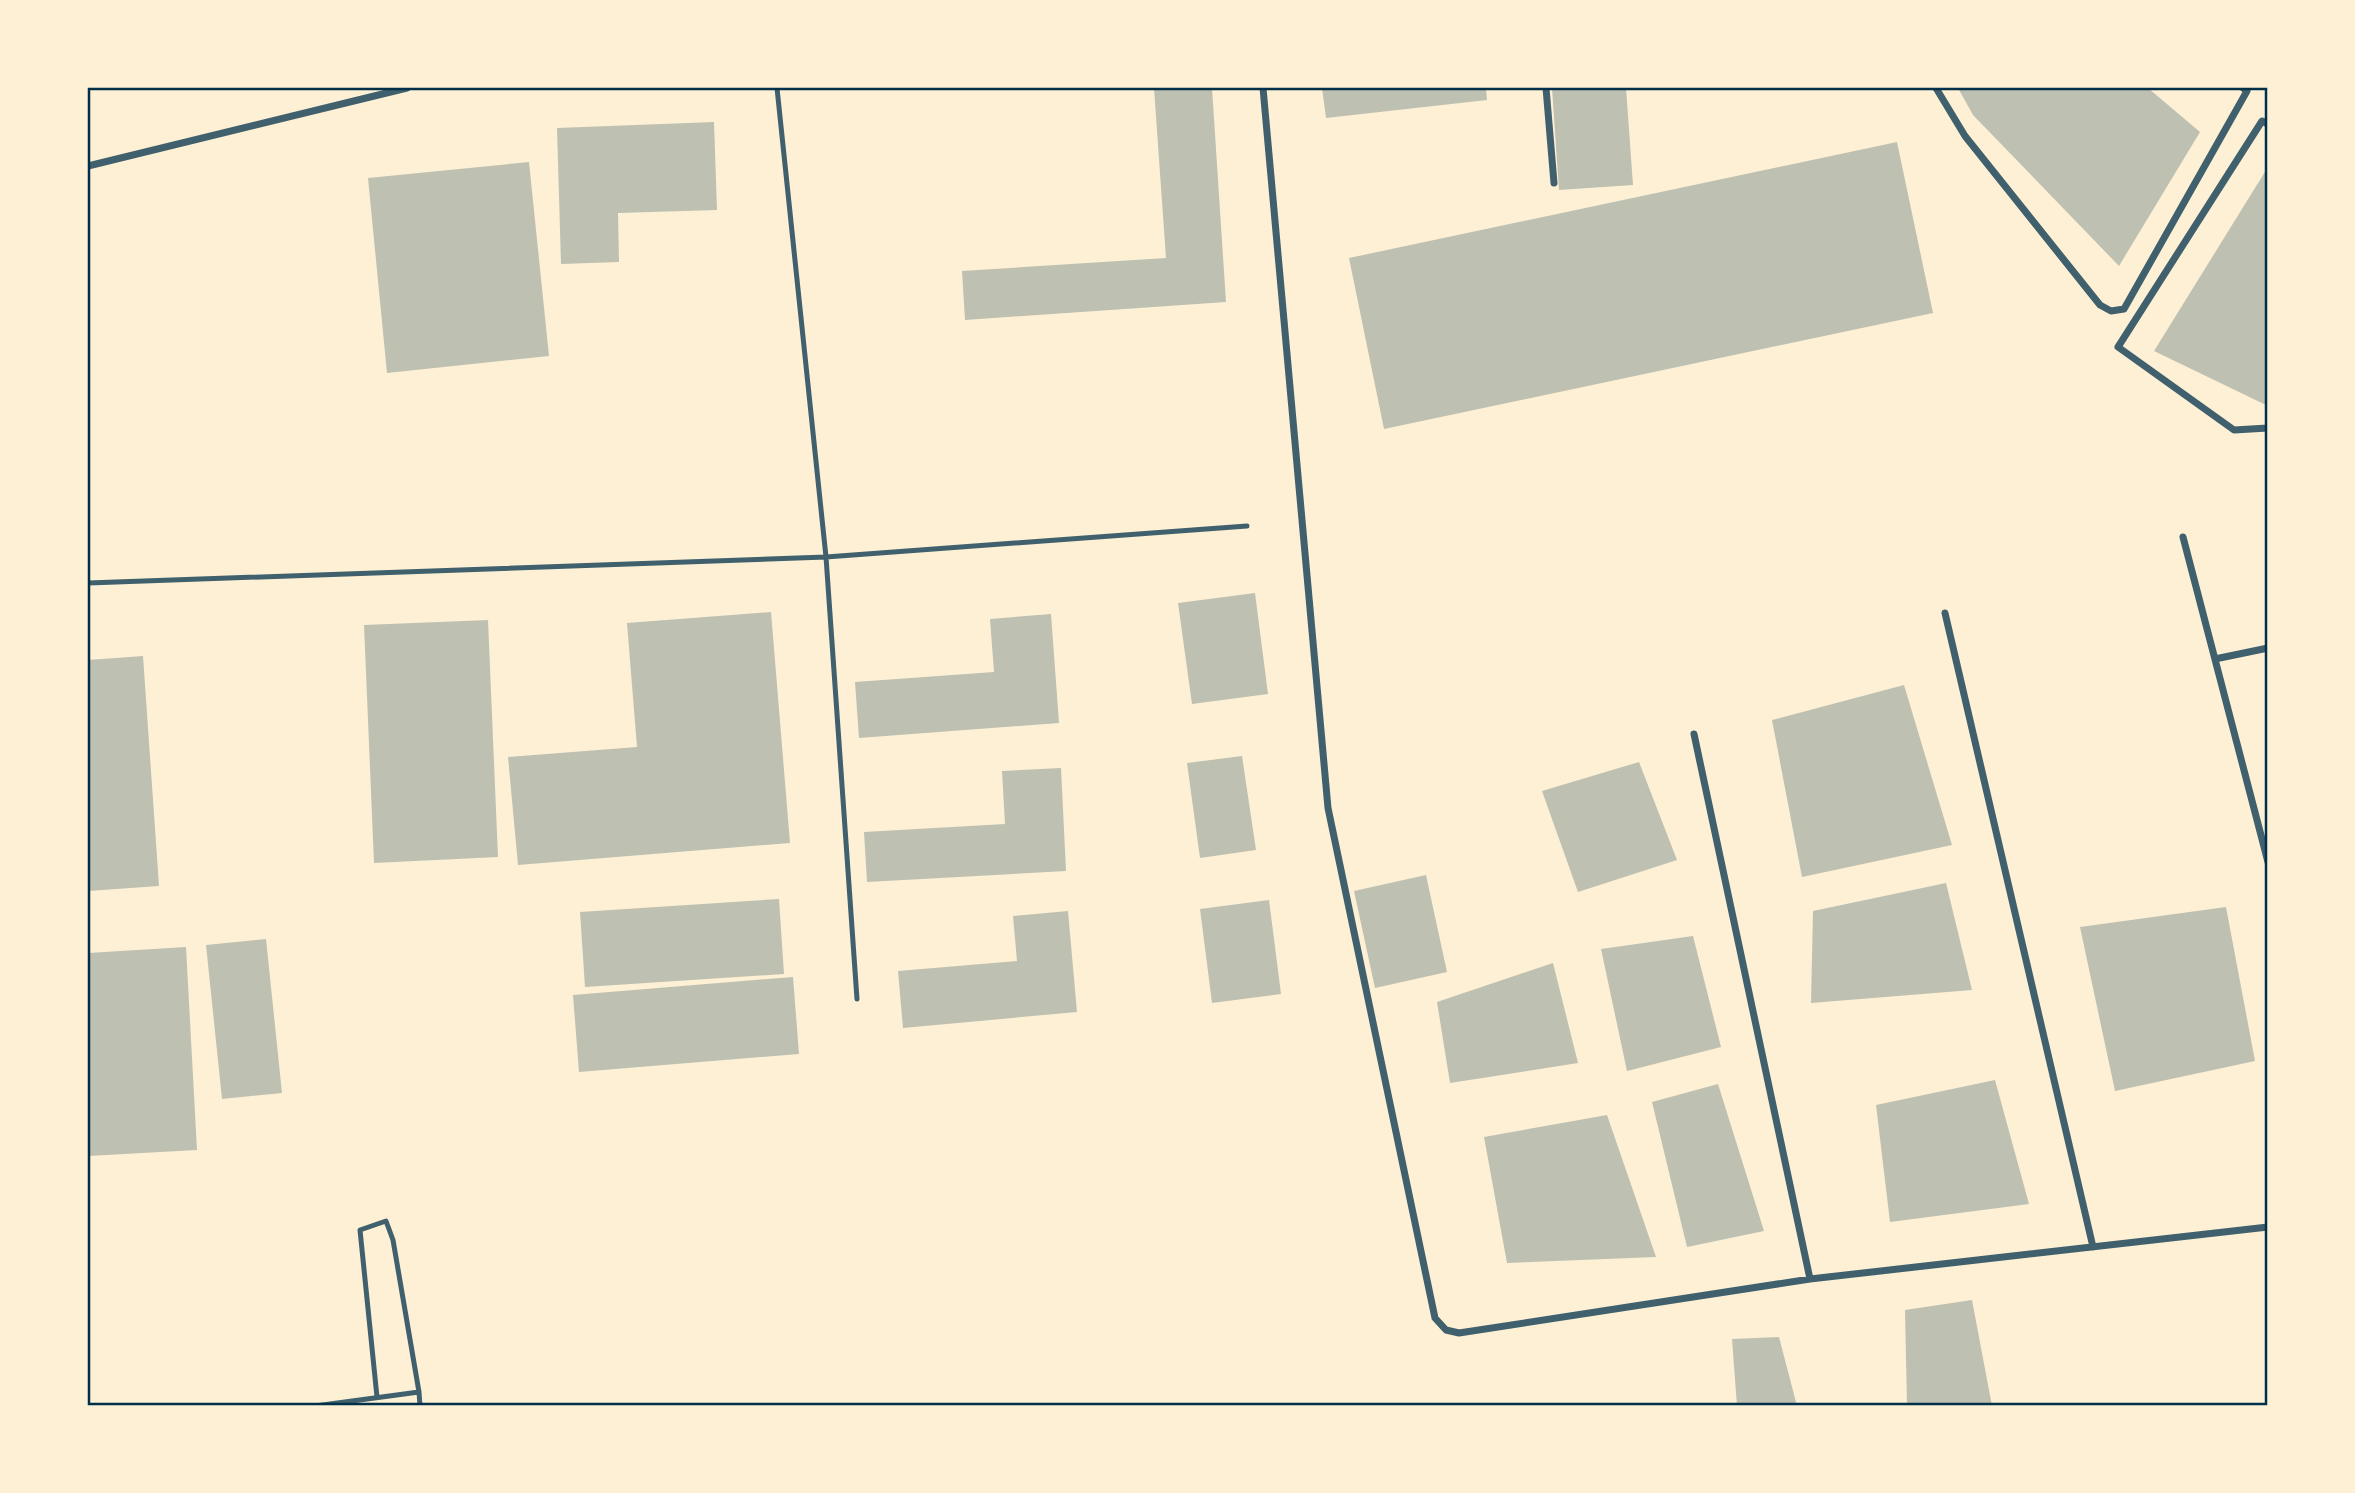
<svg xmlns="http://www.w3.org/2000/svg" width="2355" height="1493" viewBox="0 0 2355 1493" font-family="'Alegreya Sans',sans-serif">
	<rect width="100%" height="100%" fill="#fdf0d5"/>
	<path fill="#bec0b2" d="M1154,88H1212L1226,302L965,320L962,271L1166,258Z
		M1322,88H1486L1487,100L1326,118Z
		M1552,88H1626L1633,185L1559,190Z
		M1958,88H2148L2200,132L2119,266L1973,115Z
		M714,122L717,210L618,213L619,262L561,264L557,128Z
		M1897,142L1933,313L1384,429L1349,258Z
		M529,162L549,356L387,373L368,178Z
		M2268,167V406L2154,351Z
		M1255,593L1268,694L1192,704L1178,603Z
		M771,612L790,843L518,865L508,757L637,747L627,623Z
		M1051,614L1059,723L859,738L855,682L994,672L990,619Z
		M488,620L498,857L374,863L364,625Z
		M143,656L159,886L88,891V660Z
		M1904,685L1952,845L1802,877L1772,720Z
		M1242,756L1256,850L1200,858L1187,763Z
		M1639,762L1677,860L1578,892L1542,791Z
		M1061,768L1066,871L867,882L864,832L1005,824L1002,771Z
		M1426,875L1447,972L1375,988L1354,891Z
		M1946,883L1972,990L1811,1003L1813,911Z
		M779,899L784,974L585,987L580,912Z
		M1269,900L1281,994L1212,1003L1200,909Z
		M2226,907L2255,1061L2115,1091L2080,927Z
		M1068,911L1077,1012L903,1028L898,971L1017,961L1013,916Z
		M1693,936L1721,1047L1627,1071L1601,949Z
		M266,939L282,1093L222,1099L206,945Z
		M186,947L197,1150L88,1156V953Z
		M1553,963L1578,1063L1450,1083L1437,1002Z
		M793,977L799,1054L579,1072L573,995Z
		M1995,1080L2029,1204L1890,1222L1876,1105Z
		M1718,1084L1764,1231L1687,1247L1652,1102Z
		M1607,1115L1656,1257L1507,1263L1484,1137Z
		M1972,1300L1992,1406H1907L1905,1310Z
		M1779,1337L1797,1406H1737L1732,1339Z"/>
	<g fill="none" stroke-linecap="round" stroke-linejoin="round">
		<path stroke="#3f606c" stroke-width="5" d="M777,88L826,557L857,999
			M88,583L826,557L1247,526
			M377,1397L360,1230L386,1221L393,1240L419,1392
			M315,1406L419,1392L420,1406"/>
		<path stroke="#3f606c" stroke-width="7" d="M1263,88L1328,808L1435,1318L1446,1330L1459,1333L1810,1279L2268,1227
			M1546,88L1554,183
			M1936,88L1965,136L2100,305L2111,311L2124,309L2247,91L2243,88
			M2268,124L2262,121L2118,347L2234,430L2268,428
			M88,166L407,88
			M2183,537L2268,862
			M1945,613L2093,1247
			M2215,659L2268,648
			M1694,734L1810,1279"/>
	</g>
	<rect width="2355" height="1493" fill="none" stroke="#fdf0d5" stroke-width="178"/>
	<rect x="89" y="89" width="2177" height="1315" fill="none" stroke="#003049" stroke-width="2.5"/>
</svg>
